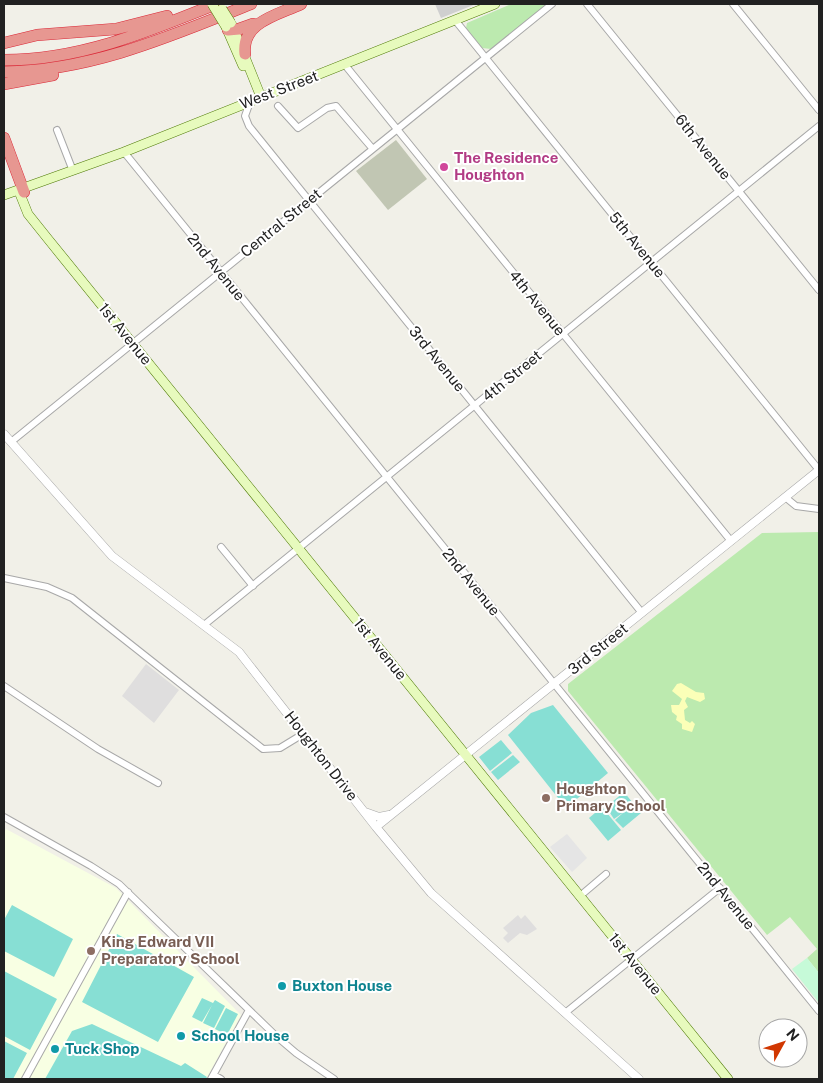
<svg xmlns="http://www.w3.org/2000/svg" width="823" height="1083" viewBox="0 0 823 1083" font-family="'Public Sans',sans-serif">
	<rect width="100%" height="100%" fill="#f1f0e8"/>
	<path fill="#dfdede" d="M146,664L179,690L154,723L122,696Z
		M518,915L521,919L525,915L537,929L527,935L520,933L508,943L503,938L508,933L503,928Z"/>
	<path fill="#f8ffe3" d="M6,829L116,888L241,1015L206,1079H4V833Z"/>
	<path fill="#cfcfcf" d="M435,4H476L441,18Z"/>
	<path fill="#c1c6b3" d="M396,140L427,179L388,210L356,171Z"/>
	<path fill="#bceaaf" d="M511,4H548L491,49L482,48L466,28L467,23Z
		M819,532V973L807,958L817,949L790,917L767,935L568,691V684L762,533Z"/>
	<path fill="#fbffb8" d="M681,683L696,692L704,693L705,699L700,702L687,697L685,701L688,707L684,710L685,720L690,723L692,721L695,724L692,732L682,729V724L676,720L677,716L672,712L671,705H679L682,699L672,691L677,684Z"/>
	<path fill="#c6fad8" d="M807,958L819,973V1003L792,969Z"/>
	<path fill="#87dfd4" d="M553,705L608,773L566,808L508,735L531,713Z
		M501,740L512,753L490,771L479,757Z
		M513,755L520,762L498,780L491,772Z
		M624,792L641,813L623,828L615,820L624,812L614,819L606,807Z
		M602,807L621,830L608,841L589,818Z
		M12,905L73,939L54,977L4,951V920Z
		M117,934L194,977L158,1042L82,1002Z
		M4,971L57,999L30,1050L4,1036Z
		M202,998L213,1003L215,1000L225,1006L214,1028L203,1023L212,1005L202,1022L192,1017Z
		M226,1008L238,1014L227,1035L215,1029Z
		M92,1024L181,1066L185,1063L207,1077L206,1079H45L72,1031Z
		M4,1041L27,1053L13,1079H4Z"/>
	<path fill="#e5e5e5" d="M567,834L587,858L572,872L550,847Z"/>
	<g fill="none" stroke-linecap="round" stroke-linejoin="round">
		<g stroke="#a8a8a8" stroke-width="8">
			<path id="minor" d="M587,4L819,290
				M733,4L819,110
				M455,20L819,470
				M345,65L731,541
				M250,102L245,116L249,126L642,613
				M278,106L298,128L327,108L336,106L372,148
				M57,130L73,171
				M124,152L819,1011
				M11,442L552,4
				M785,497L796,506L819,509
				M221,547L253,586
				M4,578L47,587L72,598L263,749L280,748L303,734
				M204,625L819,126
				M4,686L98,749L158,783
				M4,817L91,866L119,884L276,1036L296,1053L334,1079
				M580,896L606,874
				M565,1013L720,888
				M214,1075L221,1079
				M25,1079L128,892
				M211,1079L249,1010"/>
		</g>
		<g stroke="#a8a8a8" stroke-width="9">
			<path id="tertiary" d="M4,434L112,556L239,652L376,827L431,893L639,1079
				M365,812L379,817L389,815
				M376,827L819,470"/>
		</g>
		<g stroke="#4f7a06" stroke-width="10">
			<path id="secondary" d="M232,25L261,97
				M226,27L243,66
				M20,194L28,214L48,239L728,1079
				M4,195L124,152L495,4"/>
		</g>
		<g stroke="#db2938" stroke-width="12">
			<path id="motorway" d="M228,30L239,29L253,24
				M4,43L37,35L116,29L167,16
				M245,54C241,22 278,15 301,4
				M4,60C79,60 147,32 216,4
				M4,72C91,71 171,36 251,4
				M4,84L53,75
				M4,138L24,192"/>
		</g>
		<use href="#minor" stroke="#fff" stroke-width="6"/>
		<use href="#tertiary" stroke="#fff" stroke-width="8"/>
		<use href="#secondary" stroke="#e7fabd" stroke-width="9"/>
		<use href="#motorway" stroke="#e79791" stroke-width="11"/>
		<g stroke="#4f7a06" stroke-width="10" stroke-linecap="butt">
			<path id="secondary-bridge" d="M212,4L226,27
				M222,9L231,23"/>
		</g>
		<use href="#secondary-bridge" stroke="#e7fabd" stroke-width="9"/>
	</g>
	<circle fill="#d1479c" stroke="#fff" stroke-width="2" cx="444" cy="167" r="5"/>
	<g fill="#8d6e63" stroke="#fff" stroke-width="2">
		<circle cx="546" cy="798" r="5"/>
		<circle cx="91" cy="951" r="5"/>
	</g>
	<g fill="#0f9aa8" stroke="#fff" stroke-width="2">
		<circle cx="282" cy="986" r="5"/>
		<circle cx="181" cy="1036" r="5"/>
		<circle cx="55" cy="1049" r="5"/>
	</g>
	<g text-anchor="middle" stroke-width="4" stroke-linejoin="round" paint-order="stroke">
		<g font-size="15" fill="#212121" stroke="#fff">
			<text transform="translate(279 90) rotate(-21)" y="5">West Street</text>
			<text transform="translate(703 147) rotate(51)" y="5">6th Avenue</text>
			<text transform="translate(281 223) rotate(-39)" y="5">Central Street</text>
			<text transform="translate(637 245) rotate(51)" y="5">5th Avenue</text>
			<text transform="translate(216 267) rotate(51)" y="5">2nd Avenue</text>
			<text transform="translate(537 303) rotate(51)" y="5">4th Avenue</text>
			<text transform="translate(125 334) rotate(51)" y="5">1st Avenue</text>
			<text transform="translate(437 359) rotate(51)" y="5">3rd Avenue</text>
			<text transform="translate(512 376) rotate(-39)" y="5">4th Street</text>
			<text transform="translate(471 582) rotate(51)" y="5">2nd Avenue</text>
			<text transform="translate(380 649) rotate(51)" y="5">1st Avenue</text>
			<text transform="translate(598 649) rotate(-39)" y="5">3rd Street</text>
			<text transform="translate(321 756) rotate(52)" y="5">Houghton Drive</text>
			<text transform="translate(726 896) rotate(51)" y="5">2nd Avenue</text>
			<text transform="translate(635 964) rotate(51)" y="5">1st Avenue</text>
		</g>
		<g font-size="15" font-weight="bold" fill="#b23c85" stroke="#fff" text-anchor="start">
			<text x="454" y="163">The Residence<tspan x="454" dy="17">Houghton</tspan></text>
		</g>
		<g font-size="15" font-weight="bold" fill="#785e54" stroke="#fff" text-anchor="start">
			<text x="556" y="794">Houghton<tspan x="556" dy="17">Primary School</tspan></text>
			<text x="101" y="947">King Edward VII<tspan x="101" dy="17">Preparatory School</tspan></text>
		</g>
		<g font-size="15" font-weight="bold" fill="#0d838f" stroke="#fff" text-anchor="start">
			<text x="292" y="991">Buxton House</text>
			<text x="191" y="1041">School House</text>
			<text x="65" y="1054">Tuck Shop</text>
		</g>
	</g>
	<rect width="823" height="1083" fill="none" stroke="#212121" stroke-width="10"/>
	<g transform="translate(783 1043) rotate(50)"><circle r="24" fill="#ffffff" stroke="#a6a6a6"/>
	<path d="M0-4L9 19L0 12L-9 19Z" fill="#d13701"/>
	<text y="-8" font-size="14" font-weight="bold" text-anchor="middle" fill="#212121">N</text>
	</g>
</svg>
